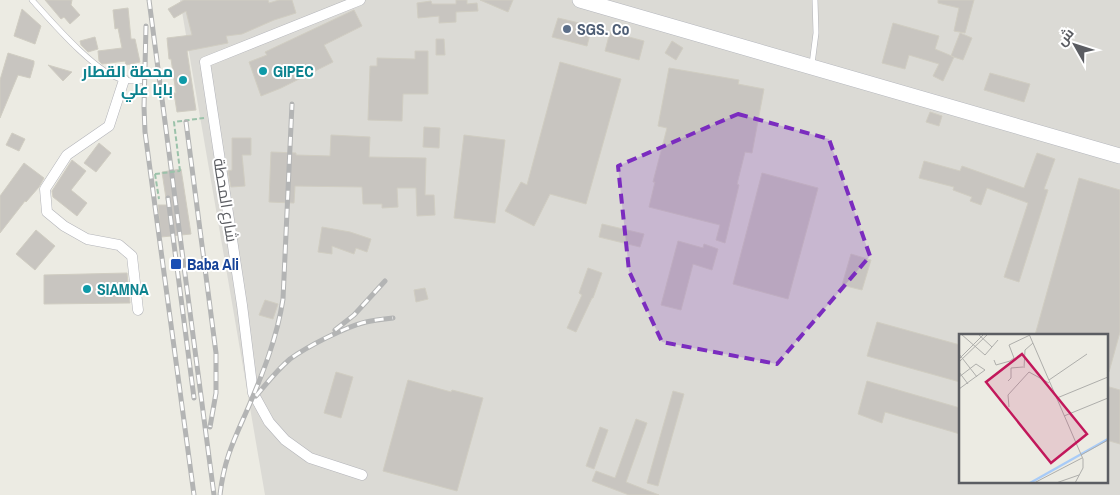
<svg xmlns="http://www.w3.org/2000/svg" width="1120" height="495" viewBox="0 0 1120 495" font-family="'Archivo Narrow',Cairo,sans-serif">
	<rect width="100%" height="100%" fill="#ecebe3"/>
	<path fill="#dbdad5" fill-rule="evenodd" d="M180,0H1120V495H265ZM960,335H1106V481H960Z"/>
	<path fill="#c8c5c0" stroke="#d0cdc2" d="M45,0H72L71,5L80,15L70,24L64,17L61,19Z
		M184,0H268L269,3L279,0H292L296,13L274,20L242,34L226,36L228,43L187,51L196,110L177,112L174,93H176L171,59H169L167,38L192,35L186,11L174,18L168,9Z
		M456,0H467V4L477,3L478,11L456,12V22L439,23V16L418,18L417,3L431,1L432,4H456Z
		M480,0H513L508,12Z
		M938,0H974L965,33L954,31L959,8L938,3Z
		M128,8L131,39H135L140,62L126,65L125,61L102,64L99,61L98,51L122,48L118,28L115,29L113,10Z
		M22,9L41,26L35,44L14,36Z
		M354,10L362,26L324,45L333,62L281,88L261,96L249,62L267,55L265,52Z
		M558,18L592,26L587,46L552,37Z
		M893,23L939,36L935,49L954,57L943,81L933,76L939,64L909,55L905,69L882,63Z
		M610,32L644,41L639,60L605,51Z
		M960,33L972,38L963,60L951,56Z
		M95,37L98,49L88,52L81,45L80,41Z
		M436,39H444L445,55H436Z
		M672,41L683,48L676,60L665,53Z
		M415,51H428V94H403L402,121L368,120L370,66H377V58L415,59Z
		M8,53L34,61V64L30,78L18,75L0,118V80Z
		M560,62L621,79L586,204L550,194L534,226L505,211L521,182L527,185Z
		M48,65L72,72L63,81Z
		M669,68L739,80L738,84L764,89L752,153L745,152L737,184L739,185L725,243L716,240L720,225L649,207L655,182H653L667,128L658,126Z
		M990,73L1030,84L1024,102L984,90Z
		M930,112L942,116L939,126L926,122Z
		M424,127L440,128L439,148L423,147Z
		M12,133L25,139L19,151L6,145Z
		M331,135L370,137L369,157L426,158L425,195H434L435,215L417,216L416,188H397L398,207L382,208V204H363L362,187L295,186L294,203L269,202L271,152L296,153V155L330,156Z
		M464,135L505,140L495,223L454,218Z
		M232,138H251V155H242L245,186L231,187L228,171L232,170Z
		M99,143L111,153L96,172L84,163Z
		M1037,153L1055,159L1044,189L1048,190L1019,282L1004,277L1028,203L987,188L981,205L970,201L972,197L953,190L954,187L919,178L924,161L960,171L962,166L1024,188Z
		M72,160L86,171L71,190L87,203L77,216L53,197L52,191Z
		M24,163L44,178L39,187L26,202L25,201L0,233V196Z
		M181,169L191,234L161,237L158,205H167L162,172Z
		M762,173L818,188L788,299L733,284Z
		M1079,178L1120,190V332L1109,372L1106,371V335H1035Z
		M602,224L644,234L640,247L599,237Z
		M322,227L350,232L371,239L367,252L356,248L354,254L332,246V254L318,252Z
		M36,230L55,246L35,270L16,254Z
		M678,241L703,248L704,244L718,249L712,270L693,264L681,310L661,305Z
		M851,254L871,260L862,290L842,285Z
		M588,268L602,273L593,298H592L576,332L567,328L582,295L579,293Z
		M127,273L130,303L44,304V275Z
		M425,288L428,299L416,302L414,290Z
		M265,300L278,304L273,319L259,315Z
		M877,322L960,345V382L867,356Z
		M336,372L353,377L341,418L324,413Z
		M408,380L451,392L452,390L483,398L457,491L383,471Z
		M867,381L960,408V434L885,412L882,423L858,414Z
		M1106,386L1120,390V444L1106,440Z
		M673,391L684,394L658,486L647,483Z
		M636,419L647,423L626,482L659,495H629L592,481L596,471L615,478Z
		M600,427L608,430L594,469L586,466Z"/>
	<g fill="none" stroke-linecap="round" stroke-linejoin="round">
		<g stroke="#b3b4b9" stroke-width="6">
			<path id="service" d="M32,0C51,21 97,75 124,80C129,81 135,81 140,81
				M812,64L816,33L815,0"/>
		</g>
		<g stroke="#b3b4b9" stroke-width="11">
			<path id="minor" d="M360,0L205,62L242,305L253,393L269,422L285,440L310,458L362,475
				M124,80L109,126L67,155L45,189L47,212L64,226L87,239L119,245L132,256L138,310"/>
		</g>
		<g stroke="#b4b6bc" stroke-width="16">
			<path id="secondary" d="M580,0L1120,156"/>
		</g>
		<path stroke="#9bc2aa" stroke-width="2" stroke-dasharray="5 2.5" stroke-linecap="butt" d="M180,171L174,122L204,118
			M155,174L159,199"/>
		<use href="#service" stroke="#fff" stroke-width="5"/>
		<use href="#minor" stroke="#fff" stroke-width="10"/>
		<use href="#secondary" stroke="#fff" stroke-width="15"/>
		<g stroke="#b3b4b4" stroke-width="5">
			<path id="rail" d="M149,0L214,495
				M146,26L144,107L145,132L194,495
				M186,122L216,353V393L210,427
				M168,198L194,398
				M335,330L354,315L385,281
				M256,396C267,383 277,370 290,359C308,346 345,327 366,322C375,320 384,319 393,318
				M220,495C224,459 234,440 248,408C263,373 277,338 283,299L292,104"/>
		</g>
		<use href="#rail" stroke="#fff" stroke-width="3" stroke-dasharray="9" stroke-linecap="butt"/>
		<path stroke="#9bc2aa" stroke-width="2" stroke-dasharray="5 2.5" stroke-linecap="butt" d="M155,174L180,171"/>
	</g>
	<path fill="#7b2cbf" fill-opacity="0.2" stroke="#7b2cbf" stroke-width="4" stroke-dasharray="10 6" stroke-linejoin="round" d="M738,114L829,139L870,256L777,364L662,342L629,271L618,166Z"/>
	<circle fill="#5c6f8a" stroke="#fff" stroke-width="2" cx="567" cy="29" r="5"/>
	<g fill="#0f9aa8" stroke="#fff" stroke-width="2">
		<circle cx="263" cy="71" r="5"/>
		<circle cx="183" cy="80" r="5"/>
		<circle cx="87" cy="289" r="5"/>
	</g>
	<rect fill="#1a4fb4" stroke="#fff" stroke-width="2" x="170" y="258" width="12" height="12" rx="2.5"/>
	<g text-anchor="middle" stroke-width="4" stroke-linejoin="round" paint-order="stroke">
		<g font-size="16" font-weight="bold" fill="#4e5e75" stroke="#fff" text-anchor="start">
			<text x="577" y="35">SGS. Co</text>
		</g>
		<g font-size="16" font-weight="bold" fill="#0d838f" stroke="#fff" text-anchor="start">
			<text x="173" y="77" text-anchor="end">محطة القطار<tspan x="173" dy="18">بابا علي</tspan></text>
			<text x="273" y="77">GIPEC</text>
			<text x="97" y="295">SIAMNA</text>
		</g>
		<g font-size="16" fill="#5b5d62" stroke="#fff">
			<text transform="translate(226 200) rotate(81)" y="6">شارع المحطة</text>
		</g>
		<g font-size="16" font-weight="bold" fill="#164399" stroke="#fff" text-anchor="start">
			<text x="187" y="270">Baba Ali</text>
		</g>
	</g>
	<g transform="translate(959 334)">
		<rect width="149" height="149" fill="#ecebe3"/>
		<path fill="none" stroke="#a8cbf7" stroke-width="2.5" d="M71,149L149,105"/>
		<path fill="none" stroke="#aeaeab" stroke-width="1" d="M2,0L26,21L39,6M19,0L33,13M70,0L124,125V134L116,149M0,20L18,43M0,25L25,0M35,26L37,31L51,27L55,24L50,11L71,1M0,28L29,0M65,34L66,16L74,9M0,38L9,50M0,43L17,30L26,36L0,55M90,46L128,20M49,47L52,44V34L64,33M98,64L149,43M50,73L49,61L70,38L90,49M105,82L149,64M122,121L149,106M75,149L123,124M97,149L120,141"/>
		<path fill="#c2185b" fill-opacity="0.15" stroke="#c2185b" stroke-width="2.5" d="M63,20L128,100L92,129L27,48Z"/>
		<rect width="149" height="149" fill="none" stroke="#5b5d62" stroke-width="2.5"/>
	</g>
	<g transform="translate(1075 45) rotate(309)" stroke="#ffffff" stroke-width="4" paint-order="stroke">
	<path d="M0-4L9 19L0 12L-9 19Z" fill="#5b5d62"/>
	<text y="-8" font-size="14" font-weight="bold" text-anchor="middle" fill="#5b5d62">ش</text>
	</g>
</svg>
